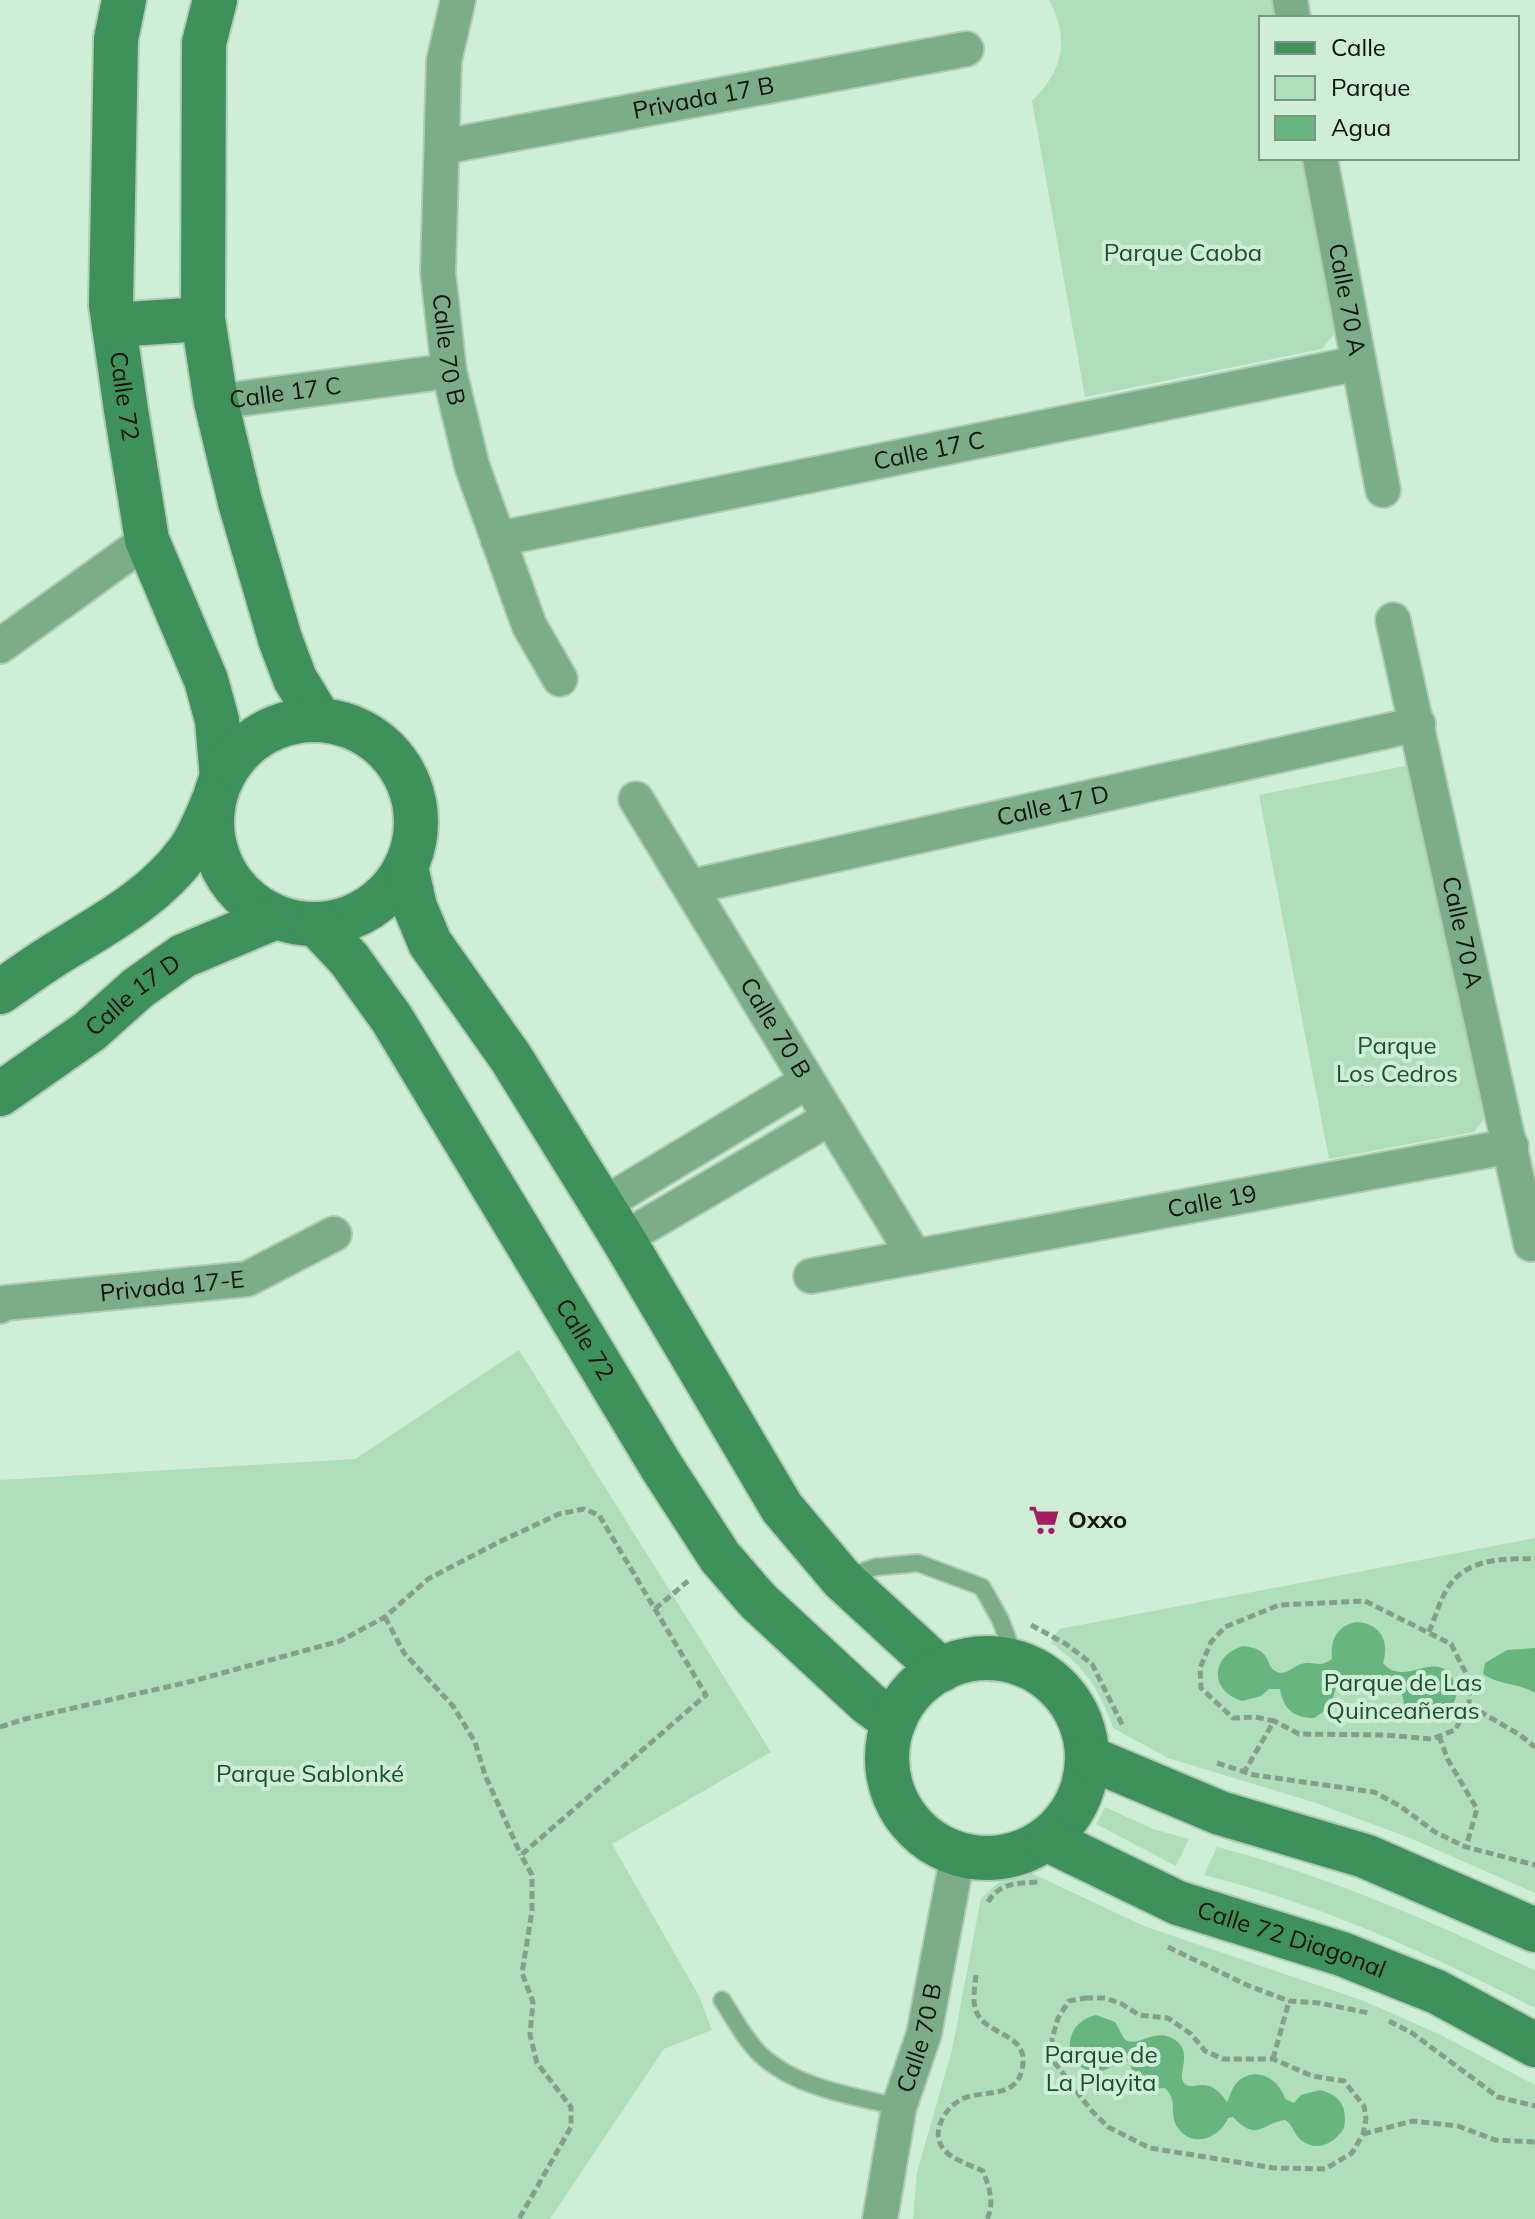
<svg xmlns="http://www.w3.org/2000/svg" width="1535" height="2219" viewBox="0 0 1535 2219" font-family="Mulish,sans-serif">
	<rect width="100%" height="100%" fill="#cfeed7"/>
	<path fill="#afdebb" d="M1049,0H1273L1277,18H1261V158H1304L1338,329L1322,349L1085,397L1032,101C1063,71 1070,39 1049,0Z
		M1405,766L1427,779L1493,1108L1474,1132L1329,1159L1259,795Z
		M519,1350L771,1752L612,1844L699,1996L712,2030L664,2049L550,2219H0V1480L355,1459Z
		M1535,1538V1893L1410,1838L1316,1803L1168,1758L1113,1728C1099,1687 1085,1668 1051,1643L1059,1629Z
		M1105,1807L1153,1829L1189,1839L1176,1866L1096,1824Z
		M1217,1847C1328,1876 1429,1920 1532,1969L1535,1971V2008C1427,1953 1323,1905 1204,1875Z
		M1031,1873L1144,1926L1364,2001L1441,2035L1535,2085V2219H913L917,2172L952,2050L981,1898L998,1883Z"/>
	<path fill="#68b57f" d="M1356,1622C1380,1623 1390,1641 1383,1663C1407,1692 1445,1637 1457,1693C1452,1714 1440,1722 1419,1719L1404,1704L1402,1694L1374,1677L1357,1676L1336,1688L1330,1707L1314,1718C1294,1718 1283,1709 1280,1689H1269L1261,1696L1242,1701C1209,1691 1210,1656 1243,1646C1274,1649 1264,1667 1277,1672C1286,1676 1294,1666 1301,1664C1315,1660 1318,1669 1332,1659C1330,1640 1337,1626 1356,1622Z
		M1535,1648V1693C1519,1683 1498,1685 1483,1674L1485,1663L1507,1650Z
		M1096,2015L1115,2022C1119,2027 1120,2033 1124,2038C1133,2050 1153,2029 1170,2037C1198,2050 1174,2075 1185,2084C1195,2092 1207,2073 1227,2102C1230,2097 1231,2090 1235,2085C1252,2064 1279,2077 1285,2099L1294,2103L1301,2095L1320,2090C1340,2095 1348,2107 1344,2128C1335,2143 1317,2153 1301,2140C1293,2134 1294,2125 1285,2120C1262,2123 1258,2143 1233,2117L1228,2118C1220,2138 1193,2149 1178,2128C1168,2114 1179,2101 1165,2088C1147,2090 1134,2082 1130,2063L1124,2060C1116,2063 1109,2070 1101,2071C1064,2076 1057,2024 1096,2015Z"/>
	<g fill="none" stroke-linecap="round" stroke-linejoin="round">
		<g stroke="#afcbb6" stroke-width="20">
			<path id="lane" d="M846,1577L876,1567L918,1563L982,1587L1000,1619L1017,1663
				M722,2000C734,2018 745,2040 761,2055C798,2089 854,2096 899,2107"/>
		</g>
		<g stroke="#afcbb6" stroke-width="38">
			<g id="street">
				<path id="s1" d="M458,0L444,61L438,273L449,371L472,466L529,625L560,679"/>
				<path d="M1290,0L1293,18"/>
				<path id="s2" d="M442,147L966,49"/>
				<path id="s3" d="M1320,158L1383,490"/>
				<path id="s4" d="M216,402L449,371"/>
				<path id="s5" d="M498,539L1359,363"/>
				<path id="s6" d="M1393,620L1531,1244"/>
				<path d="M0,646L147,540"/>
				<path id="s7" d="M636,799L915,1257"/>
				<path id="s8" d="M690,887L1418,724"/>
				<path d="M602,1205L806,1082"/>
				<path d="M623,1239L828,1119"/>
				<path id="s9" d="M811,1276L1511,1146"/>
				<path id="s10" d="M0,1306L4,1303L247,1279L334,1234"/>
				<path id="s11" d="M880,2219L899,2107L924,2034L958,1854"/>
			</g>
		</g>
		<g stroke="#afcbb6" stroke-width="48">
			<g id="secondary">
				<path id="s12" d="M124,0L116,39L111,305L126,410L147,540L206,680L217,720L222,778"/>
				<path d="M215,0L204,43L203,319L216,402L240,502L280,639L295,679L320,720"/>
				<path d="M114,325L203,319"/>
				<circle cx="314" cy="822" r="102"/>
				<path d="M406,867L415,907L430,943L511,1058L623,1239L782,1508L842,1579L941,1670"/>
				<path id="s13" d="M316,924L349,959L392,1019L661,1466L720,1557L758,1601L868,1703L894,1722"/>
				<path d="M0,992C17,980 34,968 51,957C99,927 154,899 188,852C199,837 206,819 213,802"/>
				<path id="s14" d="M0,1094L90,1031L138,988L183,956L276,917"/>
				<circle cx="987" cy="1758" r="100"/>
				<path d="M1087,1757L1220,1813L1365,1856L1535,1930"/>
				<path id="s15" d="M1046,1839L1178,1903L1342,1954L1437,1992L1535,2045"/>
			</g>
		</g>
		<path stroke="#869e8c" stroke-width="5" stroke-dasharray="8 4" stroke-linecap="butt" d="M655,1609L688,1581
			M385,1617L404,1653L453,1706L475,1742L485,1775L521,1855
			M1031,1625L1066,1644L1092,1664L1123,1726
			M1429,1632C1435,1618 1440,1599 1449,1586C1468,1558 1506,1558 1535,1559
			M1469,1705L1520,1735L1535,1747
			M0,1727L25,1719L193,1681L340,1641L385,1617L428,1579L499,1542L559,1514L584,1509L599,1515L706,1695L521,1855L532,1875V1911L522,1973L533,2002L530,2035L537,2063L571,2107V2127L519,2219
			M1439,1736L1448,1760L1477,1809L1466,1847
			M1217,1763L1254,1775L1374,1792L1400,1806L1435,1832L1466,1847L1535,1865
			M1243,1774L1274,1721L1255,1717L1233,1718L1201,1688L1200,1668L1211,1642L1225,1627L1279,1605L1365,1601L1451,1644L1470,1681L1469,1705L1455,1730L1432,1739L1385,1735L1299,1734L1274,1721
			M988,1902C999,1883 1017,1883 1038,1882
			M1168,1947L1249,1986L1289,2001L1319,2003L1369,2013
			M976,1975C975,1986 972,2000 976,2011C985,2035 1026,2033 1023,2063C1020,2102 981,2088 960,2100C949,2107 942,2116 939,2128C933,2155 964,2162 983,2171C989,2187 995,2203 987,2219
			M1085,1998H1105L1122,2004L1139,2015L1168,2018L1191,2034L1205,2051L1223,2059H1273L1312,2076L1344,2081L1364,2106L1366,2119L1363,2134L1352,2153L1325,2169L1274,2168L1150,2148L1108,2127L1090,2109L1055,2063L1052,2039L1058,2018L1069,2001Z
			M1389,2021L1412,2033L1498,2097L1535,2106
			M1273,2059L1289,2001
			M1363,2134L1413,2121L1458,2126L1495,2140L1535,2142"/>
		<use href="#lane" stroke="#7aad88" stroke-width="16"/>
		<use href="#street" stroke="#7aad88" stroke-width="34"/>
		<use href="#secondary" stroke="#3e915b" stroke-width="44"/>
	</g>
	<defs>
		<g id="supermarket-bare" transform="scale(2.4)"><path d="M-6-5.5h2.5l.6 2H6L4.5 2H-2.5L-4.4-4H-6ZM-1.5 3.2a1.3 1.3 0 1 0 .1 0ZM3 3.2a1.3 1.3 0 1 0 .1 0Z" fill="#a71d63" stroke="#cfeed7" stroke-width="2.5" paint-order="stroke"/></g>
	</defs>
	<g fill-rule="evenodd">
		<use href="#supermarket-bare" x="1044" y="1520"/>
	</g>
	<g text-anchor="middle" stroke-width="8" stroke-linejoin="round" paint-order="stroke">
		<g font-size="24" fill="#061109" stroke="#cfeed7">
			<text dy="8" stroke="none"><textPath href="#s2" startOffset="266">Privada 17 B</textPath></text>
			<text dy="8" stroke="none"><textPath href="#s3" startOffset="144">Calle 70 A</textPath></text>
			<text dy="8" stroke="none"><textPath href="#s1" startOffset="352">Calle 70 B</textPath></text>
			<text dy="8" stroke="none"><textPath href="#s4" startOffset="70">Calle 17 C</textPath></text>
			<text dy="8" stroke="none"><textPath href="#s12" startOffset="398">Calle 72</textPath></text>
			<text dy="8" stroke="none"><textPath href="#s5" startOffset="440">Calle 17 C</textPath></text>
			<text dy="8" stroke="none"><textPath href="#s8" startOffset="372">Calle 17 D</textPath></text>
			<text dy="8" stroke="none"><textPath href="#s6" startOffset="320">Calle 70 A</textPath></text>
			<text dy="8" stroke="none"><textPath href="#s14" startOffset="166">Calle 17 D</textPath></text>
			<text dy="8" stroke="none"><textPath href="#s7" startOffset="268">Calle 70 B</textPath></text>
			<text dy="8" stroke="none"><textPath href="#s9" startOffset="408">Calle 19</textPath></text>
			<text dy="8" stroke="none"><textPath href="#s10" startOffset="174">Privada 17-E</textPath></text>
			<text dy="8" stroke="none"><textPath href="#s13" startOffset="496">Calle 72</textPath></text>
			<text dy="8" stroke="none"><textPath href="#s15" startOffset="266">Calle 72 Diagonal</textPath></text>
			<text dy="8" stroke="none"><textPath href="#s11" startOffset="186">Calle 70 B</textPath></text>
		</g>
		<g font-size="24" fill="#1a522f" stroke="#cfeed7">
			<text x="1183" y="261">Parque Caoba</text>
			<text x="1397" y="1054">Parque<tspan x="1397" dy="28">Los Cedros</tspan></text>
			<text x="1403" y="1691">Parque de Las<tspan x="1403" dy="28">Quinceañeras</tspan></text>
			<text x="310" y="1782">Parque Sablonké</text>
			<text x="1101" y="2063">Parque de<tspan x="1101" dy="28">La Playita</tspan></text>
		</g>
		<g font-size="24" font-weight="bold" fill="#061109" stroke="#cfeed7" text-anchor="start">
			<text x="1068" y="1528">Oxxo</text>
		</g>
	</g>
	<rect x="1259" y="16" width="260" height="144" fill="#cfeed7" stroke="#7f9685" stroke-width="2"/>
	<rect x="1275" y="42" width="40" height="12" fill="#3e915b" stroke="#7f9685" stroke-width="2"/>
	<text x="1331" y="56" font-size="24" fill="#061109">Calle</text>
	<rect x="1275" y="76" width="40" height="24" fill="#afdebb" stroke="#7f9685" stroke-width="2"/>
	<text x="1331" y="96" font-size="24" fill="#061109">Parque</text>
	<rect x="1275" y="116" width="40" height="24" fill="#68b57f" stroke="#7f9685" stroke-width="2"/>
	<text x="1331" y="136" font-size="24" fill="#061109">Agua</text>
</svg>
